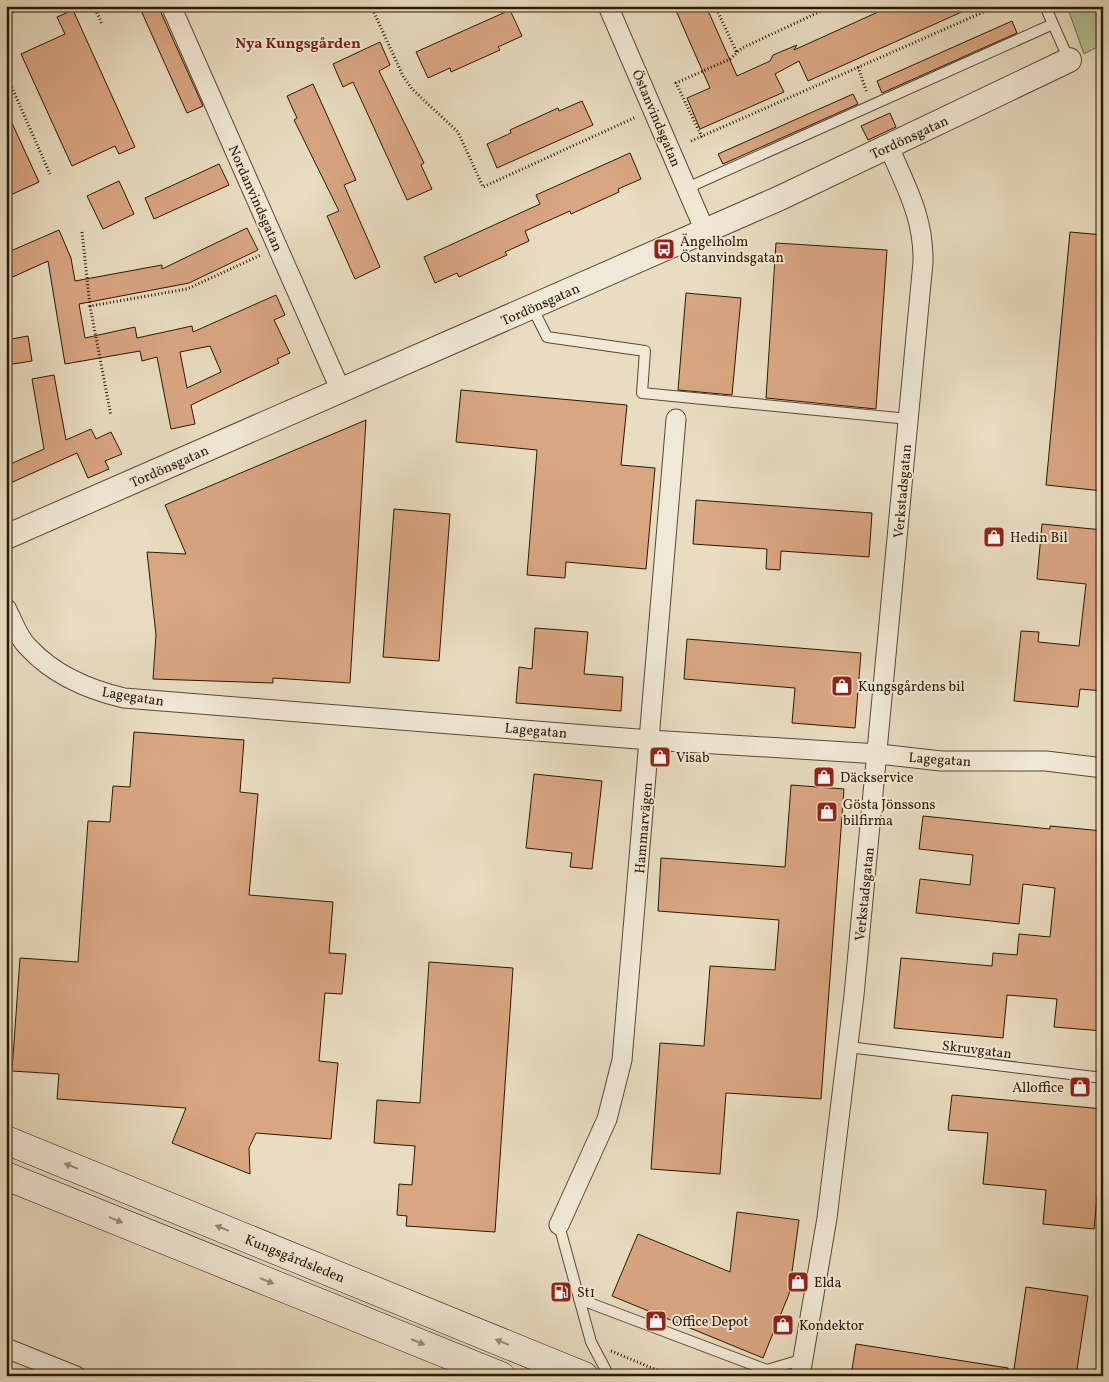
<svg xmlns="http://www.w3.org/2000/svg" width="1109" height="1382" viewBox="0 0 1109 1382" font-family="Vollkorn,serif">
	<rect width="100%" height="100%" fill="#e9ddc1"/>
	<filter id="stains"><feTurbulence type="fractalNoise" baseFrequency=".004" numOctaves="4"/><feColorMatrix values="0 0 0 0 .2 0 0 0 0 .09 0 0 0 0 .02 0 0 0 .5 -.17"/></filter>
	<radialGradient id="worn" r=".72"><stop offset=".6" stop-color="#630" stop-opacity="0"/><stop offset="1" stop-color="#630" stop-opacity=".3"/></radialGradient>
	<path fill="#b3c295" stroke="#6f6d4a" d="M1067,6H1103V44L1084,54Z"/>
	<path fill="#d9a682" stroke="#2b1800" fill-rule="evenodd" d="M139,6H158L203,106L187,113Z
		M674,6H706L737,76L770,61L773,55L797,45L794,50L878,12L884,6H975L808,81L799,61L775,74L784,92L700,129L687,98L710,88Z
		M73,10L135,147L119,154L115,146L72,166L21,54L65,34L57,17Z
		M510,10L522,36L498,47L500,50L451,72L450,68L428,78L416,52Z
		M1012,21L1017,33L882,93L877,81Z
		M380,42L390,65L379,71L424,163L421,165L432,189L407,200L353,82L343,87L333,64Z
		M313,84L356,180L344,185L380,267L355,279L327,216L339,211L294,120L297,118L287,96Z
		M853,94L858,104L723,164L718,154Z
		M582,101L593,125L497,168L487,144L511,133L510,130L558,108L559,111Z
		M6,110L39,182L6,197Z
		M890,113L896,127L868,140L861,126Z
		M630,153L641,179L618,189L619,192L571,214L570,211L525,231L529,241L505,252L507,255L459,277L457,273L435,283L424,257L540,204L536,195Z
		M219,164L229,185L154,219L145,198Z
		M119,181L134,214L103,229L87,196Z
		M247,228L258,250L189,283L79,304L85,338L135,327L137,338L192,326L193,332L276,295L285,315L274,320L290,353L277,359L279,363L191,405L195,424L171,429L157,357L142,361L140,351L65,364L48,261L6,280V253L59,230L71,258L75,281L162,265V269ZM210,346L221,372L187,388L180,352Z
		M1070,232L1103,235V491L1046,485Z
		M776,243L887,250L876,409L766,398Z
		M686,293L741,298L732,395L678,390Z
		M28,336L32,361L6,365V340Z
		M54,375L66,440L91,429L96,439L111,432L122,454L105,461L109,469L88,478L77,453L6,485V466L44,449L32,379Z
		M461,390L627,405L621,465L655,468L646,569L566,562L565,578L527,575L537,450L456,442Z
		M366,420L350,683L273,678V683L153,679L156,635L147,552L186,554L165,505Z
		M696,500L872,513L869,557L781,551L780,570L766,569L767,549L693,544Z
		M394,509L450,514L439,661L383,657Z
		M1042,524L1103,530V691L1080,689L1078,707L1014,701L1021,631L1039,632L1038,642L1079,646L1086,584L1037,579Z
		M535,628L588,632L584,674L623,677L621,711L516,703L519,667L532,669Z
		M687,639L861,653L855,728L792,723L795,688L684,679Z
		M134,732L244,740L240,792L258,794L249,895L333,902L329,953L346,954L342,994L325,993L319,1061L338,1063L331,1139L256,1133L249,1148L250,1174L172,1143L186,1108L57,1099L59,1074L12,1071L20,958L78,962L88,821L110,822L113,786L130,787Z
		M534,774L602,781L592,869L570,867L572,853L526,848Z
		M791,785L844,789L821,1099L726,1093L720,1174L651,1169L660,1043L704,1046L710,966L775,970L779,920L658,911L661,858L785,867Z
		M923,816L1050,829V826L1103,831V1031L1054,1027L1057,999L1007,995L1003,1038L894,1028L901,958L992,966L993,953L1017,955L1019,934L1050,937L1055,888L1023,884L1019,924L916,913L920,879L970,885L973,855L919,849Z
		M429,962L513,968L495,1232L406,1226L407,1216L397,1215L399,1184L412,1185L415,1146L374,1143L377,1100L420,1103Z
		M952,1095L1103,1109V1135L1094,1229L1043,1224L1046,1190L983,1184L988,1133L948,1130Z
		M737,1212L799,1220L789,1294L763,1358L612,1296L638,1234L730,1272Z
		M1026,1287L1088,1296L1076,1376H1013Z
		M856,1344L1008,1368L1007,1376H851Z"/>
	<g fill="none" stroke-linecap="round" stroke-linejoin="round">
		<g stroke="#5a4930" stroke-width="12">
			<path id="service" d="M1045,6L1069,60
				M687,188L1053,24
				M532,307L547,337L645,351L642,393L909,419
				M848,1047L1103,1078
				M559,1225L591,1342L609,1376
				M579,1299L767,1370L804,1359"/>
		</g>
		<g stroke="#5a4930" stroke-width="21">
			<path id="minor" d="M171,6L341,391
				M608,6L705,231
				M6,608C13,621 18,638 29,648C54,675 90,690 124,698L650,740L879,754L941,761H1046L1103,768
				M559,1225L607,1119L622,1060L676,419
				M6,1348L76,1376
				M800,1376L827,1218L854,995L923,262C924,218 906,187 889,147"/>
		</g>
		<g stroke="#5a4930" stroke-width="26">
			<path id="tertiary" d="M6,537L780,198L1069,60"/>
		</g>
		<g stroke="#2b1800" stroke-width="29">
			<path id="secondary" d="M6,1140L584,1376
				M6,1176L501,1376"/>
		</g>
		<path stroke="#2b1800" stroke-width="3" stroke-dasharray="1 2.5" stroke-linecap="butt" d="M94,6L102,24
			M371,6L403,76L412,89L458,132L483,187L636,117
			M715,6L737,53
			M6,15L26,6
			M858,67L867,93
			M6,74L50,174
			M702,137L676,83L730,59L742,48L832,6
			M691,141L997,6
			M82,232L90,306L187,289L261,255
			M90,306L111,416
			M611,1351L671,1376"/>
		<use href="#service" stroke="#f1e9d7" stroke-width="10"/>
		<use href="#minor" stroke="#f1e9d7" stroke-width="19"/>
		<use href="#tertiary" stroke="#f1e9d7" stroke-width="24"/>
		<use href="#secondary" stroke="#f1e9d7" stroke-width="28"/>
	</g>
	<defs><path id="oneway-solid" d="M-6-.8H1V-3.2L6.5 0L1 3.2V.8H-6Z" transform="scale(1.25)"/></defs>
	<g fill="#988b76">
		<use href="#oneway-solid" transform="translate(71 1166) rotate(-158)"/>
		<use href="#oneway-solid" transform="translate(116 1220) rotate(22)"/>
		<use href="#oneway-solid" transform="translate(222 1228) rotate(-158)"/>
		<use href="#oneway-solid" transform="translate(267 1281) rotate(22)"/>
		<use href="#oneway-solid" transform="translate(418 1342) rotate(22)"/>
		<use href="#oneway-solid" transform="translate(502 1342) rotate(-158)"/>
	</g>
	<defs>
		<g id="bus-square" transform="scale(1.125)"><rect x="-9" y="-9" width="18" height="18" rx="4" fill="#8f2418" stroke="#f1e9d7"/><path d="M-5-6H5V4H4V6H2V4H-2V6H-4V4H-5ZM-3.5-4V0h7V-4ZM-3.5 1.2v1.5H-2V1.2ZM2 1.2v1.5H3.5V1.2Z" fill="#fff"/></g>
		<g id="shop-square" transform="scale(1.125)"><rect x="-9" y="-9" width="18" height="18" rx="4" fill="#8f2418" stroke="#f1e9d7"/><path d="M-5-2.5h2.3a2.7 3.5 0 0 1 5.4 0H5L5.5 6h-11ZM-1.5-2.5h3a1.5 2.3 0 0 0-3 0Z" fill="#fff"/></g>
		<g id="fuel-square" transform="scale(1.125)"><rect x="-9" y="-9" width="18" height="18" rx="4" fill="#8f2418" stroke="#f1e9d7"/><path d="M-5.5-6h7V0h2V4h1.3V-2.5L3-4.5l.8-.8L6-3V5H2.5V1h-1V6h-7ZM-4.2-4.7v3.2H.2V-4.7Z" fill="#fff"/></g>
	</defs>
	<g fill-rule="evenodd">
		<use href="#bus-square" x="664" y="249"/>
		<use href="#shop-square" x="994" y="537"/>
		<use href="#shop-square" x="842" y="686"/>
		<use href="#shop-square" x="660" y="757"/>
		<use href="#shop-square" x="824" y="777"/>
		<use href="#shop-square" x="827" y="812"/>
		<use href="#shop-square" x="1080" y="1087"/>
		<use href="#shop-square" x="798" y="1282"/>
		<use href="#fuel-square" x="561" y="1292"/>
		<use href="#shop-square" x="656" y="1321"/>
		<use href="#shop-square" x="783" y="1325"/>
	</g>
	<g text-anchor="middle" stroke-width="4" stroke-linejoin="round" paint-order="stroke">
		<g font-size="14" fill="#2b1800" stroke="#f1e9d7">
			<text transform="translate(657 118) rotate(67)" y="5">Östanvindsgatan</text>
			<text transform="translate(909 137) rotate(-25)" y="5">Tordönsgatan</text>
			<text transform="translate(256 198) rotate(66)" y="5">Nordanvindsgatan</text>
			<text transform="translate(540 304) rotate(-24)" y="5">Tordönsgatan</text>
			<text transform="translate(169 466) rotate(-24)" y="5">Tordönsgatan</text>
			<text transform="translate(902 491) rotate(-85)" y="5">Verkstadsgatan</text>
			<text transform="translate(133 696) rotate(9)" y="5">Lagegatan</text>
			<text transform="translate(536 730) rotate(5)" y="5">Lagegatan</text>
			<text transform="translate(940 759) rotate(4)" y="5">Lagegatan</text>
			<text transform="translate(643 828) rotate(-85)" y="5">Hammarvägen</text>
			<text transform="translate(864 894) rotate(-84)" y="5">Verkstadsgatan</text>
			<text transform="translate(977 1049) rotate(7)" y="5">Skruvgatan</text>
			<text transform="translate(295 1258) rotate(22)" y="5">Kungsgårdsleden</text>
		</g>
		<g font-size="14" fill="#2b1800" stroke="#f1e9d7" text-anchor="start">
			<text x="680" y="246">Ängelholm<tspan x="680" dy="16">Östanvindsgatan</tspan></text>
			<text x="1010" y="542">Hedin Bil</text>
			<text x="858" y="691">Kungsgårdens bil</text>
			<text x="676" y="762">Visab</text>
			<text x="840" y="782">Däckservice</text>
			<text x="843" y="809">Gösta Jönssons<tspan x="843" dy="16">bilfirma</tspan></text>
			<text x="1064" y="1092" text-anchor="end">Alloffice</text>
			<text x="814" y="1287">Elda</text>
			<text x="577" y="1297">St1</text>
			<text x="672" y="1326">Office Depot</text>
			<text x="799" y="1330">Kondektor</text>
		</g>
		<g font-size="15" font-weight="bold" fill="#7a1f14" stroke="#f1e9d7">
			<text x="298" y="48">Nya Kungsgården</text>
		</g>
	</g>
	<rect width="1109" height="1382" fill="none" stroke="#e9ddc1" stroke-width="25"/>
	<rect x="8" y="8" width="1094" height="1367" fill="none" stroke="#2b1800" stroke-width="2.5"/>
	<rect x="12" y="12" width="1084" height="1357" fill="none" stroke="#2b1800"/>
	<rect width="100%" height="100%" filter="url(#stains)"/>
	<rect width="100%" height="100%" fill="url(#worn)"/>
</svg>
